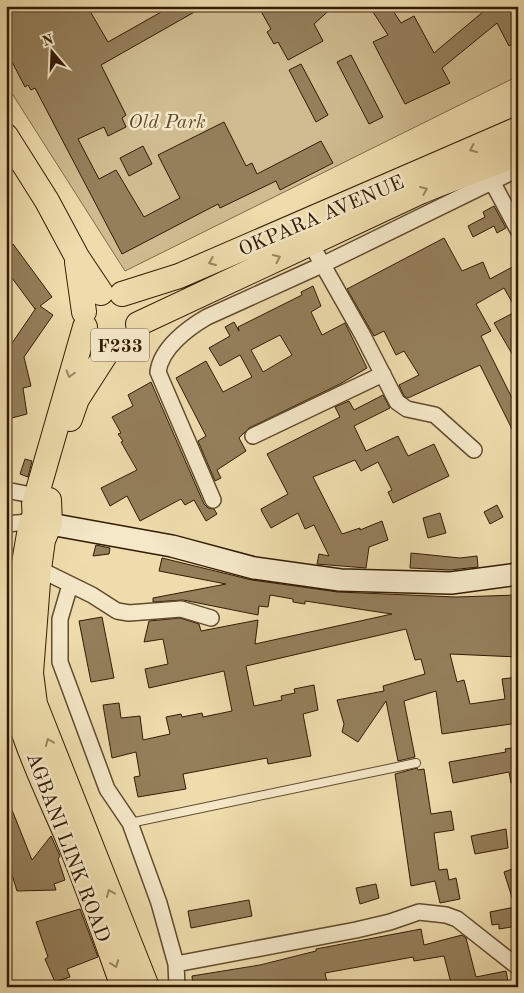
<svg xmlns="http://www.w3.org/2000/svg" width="524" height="993" viewBox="0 0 524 993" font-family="'Old Standard TT',serif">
	<rect width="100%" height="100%" fill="#eedcac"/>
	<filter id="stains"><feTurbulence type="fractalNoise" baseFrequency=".004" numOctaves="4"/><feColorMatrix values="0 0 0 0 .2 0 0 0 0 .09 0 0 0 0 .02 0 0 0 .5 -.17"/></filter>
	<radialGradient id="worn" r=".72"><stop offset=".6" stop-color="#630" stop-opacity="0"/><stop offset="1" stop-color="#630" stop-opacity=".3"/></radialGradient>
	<path fill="#cebb8f" stroke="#806b4a" d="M6,6H518V76L125,271L6,84Z"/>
	<path fill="#947f5b" stroke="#331b04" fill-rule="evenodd" d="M19,6H87L108,42L163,11L161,6H205L101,65L126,115L122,118L126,127L108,136L104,127L78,139L99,179L116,170L144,217L180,198L158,155L224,122L246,166L252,163L257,174L321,141L333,163L280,190L276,181L220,208L218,204L122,254L35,88L31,90L28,85L25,87L6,50V12Z
		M258,6H334L314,24L323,41L288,60L278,42L274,44L267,32L271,29Z
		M369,6H390L401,23L414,16L434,53L490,6H518V41L509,46L497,23L442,68L450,83L405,104L373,42L388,35Z
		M351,55L383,117L369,124L337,62Z
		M301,64L328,115L316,122L289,70Z
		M143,146L152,164L129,176L120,158Z
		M494,206L506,228L497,233L494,226L473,237L468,226L485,217L483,212Z
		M444,238L462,271L483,262L490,279L518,264V364L494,323L517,311L504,288L476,304L491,331L481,336L518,410V441L480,365L408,398L404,396L399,385L419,375L404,351L396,355L384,331L374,336L347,289Z
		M13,244L52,297L40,306L53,315L24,357L31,386L23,388L27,414L8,419L6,352L36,308L35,309L6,270V249Z
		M313,286L321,306L311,312L322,335L345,323L367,368L340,384L249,428L239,438L246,451L217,470L221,478L215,481L198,441L206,436L176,378L206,361L223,392L252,377L240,355L220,366L209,348L230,336L225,327L234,322L239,331L238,327L302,295L301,292ZM280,335L292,355L263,372L251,350Z
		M151,382L204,504L208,508L214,509L217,514L206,521L194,500L185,505L181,499L140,521L127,496L110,506L101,488L137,470L121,442L123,441L118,434L121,433L112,417L133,406L128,395Z
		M383,395L390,408L354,426L366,451L398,436L408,456L434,444L449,476L393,503L388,492L392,490L378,462L361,471L355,460L313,477L342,534L360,528V530L382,521L388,540L369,547L366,568L317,564L319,554L329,556L314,525L305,529L298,513L271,528L262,512L261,509L288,494L267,454L340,417L335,407L349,401L354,410Z
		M25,459L32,461L28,477L20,474Z
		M497,505L503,517L490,524L484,512Z
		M440,513L446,533L428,538L423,518Z
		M96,545L110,548L109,554L93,556Z
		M411,553L460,558L477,556L478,567L450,570L410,568Z
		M162,558L252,580L338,592L456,597L518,595V657L450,654L457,682L464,680L470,704L505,699L502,679L518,677V723L442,734L436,691L404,701L415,757L398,761L386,701L358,742L342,732L344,724L337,700L384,691L383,686L425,674L421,659L415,660L406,629L246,666L254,706L282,700L281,696L295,693L294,689L314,685L318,710L303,714L311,756L268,764L267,758L183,774L186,789L138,797L134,777L140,776L136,752L112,758L103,705L119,703L121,718L140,716L143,740L170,734L166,717L181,714L182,717L202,713L203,717L232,711L224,671L149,688L145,669L168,664L163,639L144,642L149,621L180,618L199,624L201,631L258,620L255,644L392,614L305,601V604L293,602V599L270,595L268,607L259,606L258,615L183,600L153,602V598L226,584L159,571Z
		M102,617L114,678L91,682L79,621Z
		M518,747V783H511L509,772L453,783L449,762L506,752L505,749Z
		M417,768L418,770L424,769L431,814L451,811L454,830L434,833L439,870L447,869L449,880L456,878L460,899L440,903L435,881L411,886L395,774Z
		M6,795L32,860L51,836L52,838L60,856L58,859L65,880L54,884L56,890L17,891L9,865H6Z
		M506,829L508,848L475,854L471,836Z
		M518,867V926L499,929V924L492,925L490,912L515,907L504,872Z
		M376,884L379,898L360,904L356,888Z
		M249,900L252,916L191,928L188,911Z
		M80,909L98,957L67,969L70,977L55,982L45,959L48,957L36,922Z
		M421,929L424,945L462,935L466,938L476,977L506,971L509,987H452L444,956L414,961L413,957L325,973L328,987H269L268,984L257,987H193L192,976L260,965L316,951V949Z"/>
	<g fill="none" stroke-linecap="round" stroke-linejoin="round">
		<g stroke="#624b2e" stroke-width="10">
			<path id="lane" d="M130,823L416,763"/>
		</g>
		<g stroke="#624b2e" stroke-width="18">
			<path id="street" d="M488,174L518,230
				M307,237L362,334L397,402L407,409L435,415L474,450
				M253,436L383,374
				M6,490L36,496
				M213,500L158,372C161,348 188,328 207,317L324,264L518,169
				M6,524L39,521
				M33,566L92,595L117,611L129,613L181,609L211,618
				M70,585L60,619V662L107,789L130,823L159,903L176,964
				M177,987L176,964L356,930L390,922L419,912L446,915L457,919L518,967"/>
		</g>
		<g stroke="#331b04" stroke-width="24">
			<path id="secondary" d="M50,524L172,546L254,568L340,580L451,583L518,574"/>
		</g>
		<g stroke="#331b04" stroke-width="26">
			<path id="primary" d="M6,136L47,201L77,257L101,293
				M77,262L84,312
				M122,294L179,276L518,129
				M138,324L420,192C452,178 486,168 518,153
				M85,327L34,504L35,520L31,522C23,572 11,625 12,676C13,727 54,803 73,851C91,896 107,942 123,987
				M70,419L77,399L111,346
				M49,500L50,524L43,540L39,569L31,673L35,704L147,987"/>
		</g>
		<use href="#lane" stroke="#f4e8c9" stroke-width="8"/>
		<use href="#street" stroke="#f4e8c9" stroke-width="15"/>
		<use href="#secondary" stroke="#f4e8c9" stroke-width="21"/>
		<use href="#primary" stroke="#eedcac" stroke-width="24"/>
	</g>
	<defs><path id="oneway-chevron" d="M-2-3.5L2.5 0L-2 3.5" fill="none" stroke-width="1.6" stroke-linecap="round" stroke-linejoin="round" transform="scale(1.25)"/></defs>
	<g stroke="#9a8560">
		<use href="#oneway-chevron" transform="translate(473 149) rotate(156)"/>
		<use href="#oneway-chevron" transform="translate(424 190) rotate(-23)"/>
		<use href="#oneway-chevron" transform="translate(277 258) rotate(-25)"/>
		<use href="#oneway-chevron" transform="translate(212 262) rotate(157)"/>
		<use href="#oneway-chevron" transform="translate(70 374) rotate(106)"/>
		<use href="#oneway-chevron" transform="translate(49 742) rotate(-112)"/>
		<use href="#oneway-chevron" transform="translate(110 893) rotate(-112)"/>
		<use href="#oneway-chevron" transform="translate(115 964) rotate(70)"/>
	</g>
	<g text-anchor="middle" stroke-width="5" stroke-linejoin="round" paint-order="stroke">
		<rect fill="#f4e8c9" stroke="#6d583f" stroke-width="1" x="91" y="328.5" width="58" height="33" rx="4"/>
		<g font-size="19" font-weight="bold" fill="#331b04">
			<text x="120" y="352">F233</text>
		</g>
		<g font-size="20" font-style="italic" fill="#624b2e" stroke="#f4e8c9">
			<text x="167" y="128">Old Park</text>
		</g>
		<g font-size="20" fill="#331b04" stroke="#f4e8c9">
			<text transform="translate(321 215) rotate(-23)" y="7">OKPARA AVENUE</text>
			<text transform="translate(69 847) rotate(69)" y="7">AGBANI LINK ROAD</text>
		</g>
	</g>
	<rect width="524" height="993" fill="none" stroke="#eedcac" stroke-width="25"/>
	<rect x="8" y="8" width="509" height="978" fill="none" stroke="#331b04" stroke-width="2.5"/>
	<rect x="12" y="12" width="499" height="968" fill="none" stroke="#331b04"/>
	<g transform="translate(52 52) rotate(341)" stroke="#f4e8c9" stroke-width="4" paint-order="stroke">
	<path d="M0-4L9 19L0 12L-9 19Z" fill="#331b04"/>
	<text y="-8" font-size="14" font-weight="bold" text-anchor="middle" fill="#331b04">N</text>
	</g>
	<rect width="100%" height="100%" filter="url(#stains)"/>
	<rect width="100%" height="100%" fill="url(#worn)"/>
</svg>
